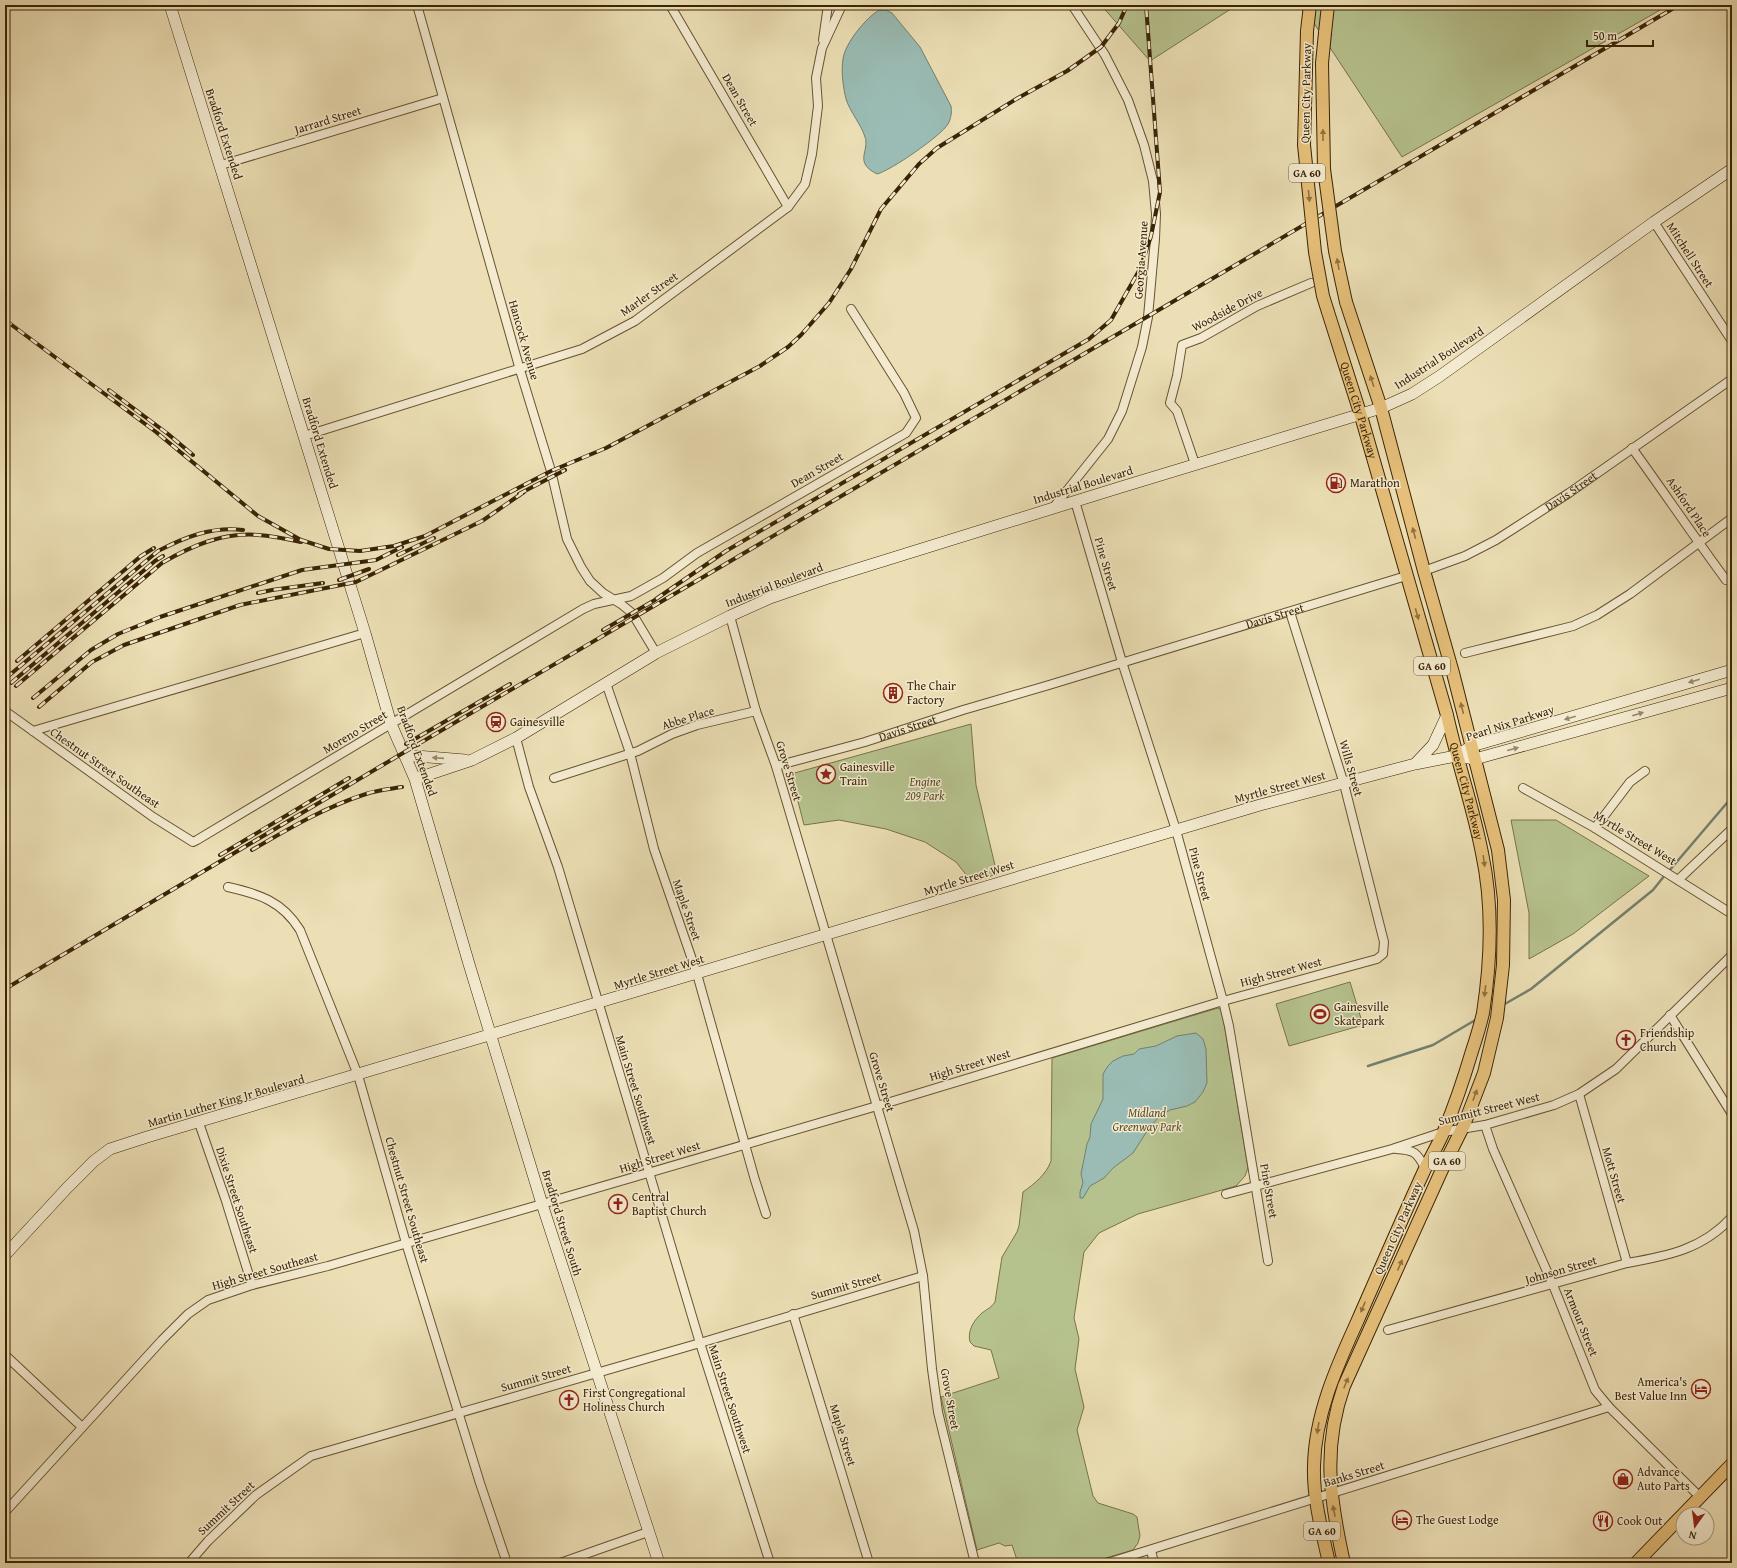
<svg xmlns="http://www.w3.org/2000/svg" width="1737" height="1568" viewBox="0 0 1737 1568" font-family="'Gentium Book Plus',serif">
	<rect width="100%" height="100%" fill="#ecdfb5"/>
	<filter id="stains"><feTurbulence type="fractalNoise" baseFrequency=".005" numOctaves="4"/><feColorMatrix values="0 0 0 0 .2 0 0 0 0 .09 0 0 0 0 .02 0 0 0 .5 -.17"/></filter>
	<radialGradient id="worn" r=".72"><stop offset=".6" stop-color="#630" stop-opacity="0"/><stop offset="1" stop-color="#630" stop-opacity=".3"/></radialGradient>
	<path fill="#b6c28e" stroke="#78734a" d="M1101,5H1237L1150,61Z
		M1302,5H1669L1402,157Z
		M971,724L976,785L997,874L972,882L956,862L925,842L886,829L839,820L804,825L791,774Z
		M1511,820H1556L1649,876L1573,934L1529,959V913Z
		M1350,982L1363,1025L1289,1046L1276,1004Z
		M1218,1008L1220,1009L1222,1011L1248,1168L1245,1176L1236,1186L1138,1214L1099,1233L1084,1252L1074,1318L1079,1339L1075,1369L1084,1407L1077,1430L1093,1496L1098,1503L1133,1514L1137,1517L1140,1536L1138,1543L1133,1550L1089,1563H1018L1012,1545L1005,1546L999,1543L977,1550L941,1397L999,1378L991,1350L974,1346L970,1342C967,1331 974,1320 982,1313C987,1309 991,1308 995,1302L1002,1257L1017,1232L1019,1226L1023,1192C1034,1184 1046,1175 1051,1161L1052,1058Z"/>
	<path fill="#9abcb4" stroke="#747f6e" d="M879,10H886L892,13L920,47L951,106C952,112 951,119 948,124C941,136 890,171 877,174C853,162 870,151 865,137C861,124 850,112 846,99C843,87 841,71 843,59C845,43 866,18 879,10Z
		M1196,1033L1203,1039L1206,1049L1207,1083L1203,1092L1195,1102L1187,1106L1170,1110L1160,1116L1149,1128L1133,1153L1113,1168L1104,1178L1090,1186L1083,1198H1080V1192L1083,1183L1081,1174L1087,1144L1090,1137L1091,1124L1103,1099V1074L1108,1066L1113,1061L1123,1056L1134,1054L1139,1049L1156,1046L1177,1036Z"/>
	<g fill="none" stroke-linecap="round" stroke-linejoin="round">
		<path stroke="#747f6e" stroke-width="2.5" d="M1669,871L1732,797
			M1503,1005L1531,989L1653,890L1665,875
			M1368,1066L1433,1045L1477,1019"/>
		<g stroke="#665331" stroke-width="10">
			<g id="street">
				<path d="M417,5L520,370L551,471L567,539L581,567L590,581L603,593L621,604L632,613L656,653"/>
				<path d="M670,5L788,207"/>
				<path d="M823,40L828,5"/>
				<path d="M221,165L443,98"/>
				<path d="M1654,222L1732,341"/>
				<path d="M304,436L582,349L635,321L788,207L805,184L812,154L818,106L816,78L822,48L842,5"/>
				<path d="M1632,448C1664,492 1694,537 1726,580"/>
				<path d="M1195,464L1177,411L1170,403L1177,376L1182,345L1201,338L1257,306L1311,283"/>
				<path d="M1075,501L1122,662L1176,830L1223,1001L1229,1026L1268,1261"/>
				<path d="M1053,508L1108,439L1122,411L1142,347L1148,317L1155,239L1156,214L1153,181L1144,145L1128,100L1105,55L1072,5"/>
				<path id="s1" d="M1424,571L1465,556L1496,540L1569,493L1732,379"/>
				<path d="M730,616L756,711L776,766L914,1231L923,1276L932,1369L938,1412L975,1563"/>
				<path d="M1465,653L1573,626L1597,615L1630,594L1732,518"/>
				<path d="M606,683L630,753L654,849L697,974L755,1180L766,1214"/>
				<path d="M5,711L153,817L193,842L197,840L583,609L594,604L631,596L663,578L697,553L906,433L916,418L904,393L851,309"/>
				<path d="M33,731L365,633"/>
				<path d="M516,738L529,787L558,867L700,1343L770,1563"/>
				<path id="s2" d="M776,766L865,742L963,710L1049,685L1406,576"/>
				<path d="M554,778L638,751L672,734L697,725L756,711"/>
				<path d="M1523,788L1595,828L1732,914"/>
				<path d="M1595,828L1630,782L1645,771"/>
				<path d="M1678,880L1732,829"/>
				<path d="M228,887C259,894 282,901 300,930L358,1075L406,1243L480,1483L507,1563"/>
				<path d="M1670,1015L1732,1114"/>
				<path d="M1579,1094L1627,1263"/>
				<path d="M199,1123L226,1201L252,1285"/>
				<path d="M1485,1125L1493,1149L1553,1285L1595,1390L1609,1407L1700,1497"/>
				<path d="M1396,1149C1414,1150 1417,1152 1425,1168"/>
				<path d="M1226,1194L1392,1149L1443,1132L1485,1125L1554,1105L1579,1094L1616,1069L1732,955"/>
				<path d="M793,1314L869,1563"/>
				<path d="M1388,1330L1627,1263C1668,1256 1703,1249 1732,1217"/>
				<path d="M5,1355L82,1427"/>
				<path d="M5,1512L162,1340L188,1314L208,1300L252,1285L328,1266L542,1204L877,1106L1223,1001L1377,959L1383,954L1384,942L1344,784L1290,612"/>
				<path d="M1151,1550L1154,1563"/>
				<path d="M189,1563L208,1541L256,1495L311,1456L700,1343L923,1276"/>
				<path d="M560,1563L648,1532"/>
				<path d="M1107,1563L1609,1407"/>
			</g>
		</g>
		<g stroke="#3a2405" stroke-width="12">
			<path id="secondary" d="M170,5L365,633L391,724L415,779L469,964L542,1204L659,1563
				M404,755L465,760
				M1456,756L1472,746L1732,670
				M1415,764L1433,745L1447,715
				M415,779L472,760L516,738L656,653L730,616L770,598L825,579L1118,488L1381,408L1412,394L1440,376L1654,222L1732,169
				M5,1255L68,1187L94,1161L110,1149L147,1137L1260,805L1415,764L1456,756L1475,759L1732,688"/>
		</g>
		<g stroke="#3a2405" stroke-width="14">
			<g id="primary">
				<path d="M1307,31L1310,5"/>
				<path d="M1325,33L1328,5"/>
				<path id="s3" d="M1328,312L1361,416L1447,715C1457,761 1473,806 1482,853C1493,904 1491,961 1483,1013C1480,1026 1476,1039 1472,1051C1464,1078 1455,1105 1444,1131C1438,1145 1430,1158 1424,1171C1401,1221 1379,1272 1357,1322C1336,1368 1315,1415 1314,1466C1313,1499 1322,1531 1329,1563"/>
				<path d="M1344,1563C1330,1500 1322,1448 1344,1386L1445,1163L1464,1125L1484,1073L1497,1018L1503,965L1504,900L1498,850L1453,673L1424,571L1381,408L1346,302"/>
				<path d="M1636,1563L1732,1464"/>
			</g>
		</g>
		<use href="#street" stroke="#f3eacf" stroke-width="8"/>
		<use href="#secondary" stroke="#f3eacf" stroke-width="11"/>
		<use href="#primary" stroke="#e6c07a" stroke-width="12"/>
		<g stroke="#3a2405" stroke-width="4">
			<path id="rail" d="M5,320L156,432L258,516L301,540L329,549L360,551L394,546L425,536L551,471L606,448L760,366L788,347L801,335L829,303L851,269L881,209L919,164L937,148L1018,98L1067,71L1101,47L1119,23L1127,5
				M109,390L168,434L193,455
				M519,494L565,470
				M398,555L434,538
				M339,580L369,569
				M258,593L272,590L323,583
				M656,599L726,551L1089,339L1111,320L1140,269L1151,236L1160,192L1146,5
				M603,630L655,600
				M17,661L141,556L154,548
				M6,678L158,551C185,537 213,526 243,530
				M11,683L155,561L163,556
				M16,686L162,563C191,546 223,532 258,535C272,536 287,539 301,542
				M33,698L91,650L118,634L160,617L302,570L376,560L402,547
				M39,707L92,662L124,645L240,605L356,582L482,521L524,492
				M406,744L510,684
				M252,850C288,829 325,807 366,794C377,790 390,789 402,787
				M220,855L349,778
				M5,989L403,753L1679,5"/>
		</g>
		<use href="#rail" stroke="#f3eacf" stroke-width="2.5" stroke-dasharray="8" stroke-linecap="butt"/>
		<g stroke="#3a2405" stroke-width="14" stroke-linecap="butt">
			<path id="primary-bridge" d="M1307,31L1304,145L1315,252L1323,296L1328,312
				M1325,33L1322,63L1324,169L1335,251L1346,302"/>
		</g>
		<use href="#primary-bridge" stroke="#e6c07a" stroke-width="12"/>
	</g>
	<defs><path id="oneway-solid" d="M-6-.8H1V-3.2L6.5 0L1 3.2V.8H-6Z"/></defs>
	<g fill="#907240">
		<use href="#oneway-solid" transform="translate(1323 135) rotate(-90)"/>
		<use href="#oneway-solid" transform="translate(1309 196) rotate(84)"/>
		<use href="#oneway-solid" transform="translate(1338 264) rotate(-100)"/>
		<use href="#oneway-solid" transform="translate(1372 381) rotate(-108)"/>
		<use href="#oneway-solid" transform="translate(1414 533) rotate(-105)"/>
		<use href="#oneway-solid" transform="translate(1417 614) rotate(74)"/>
		<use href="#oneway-solid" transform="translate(1462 708) rotate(-104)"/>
		<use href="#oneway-solid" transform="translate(1484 861) rotate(82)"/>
		<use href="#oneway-solid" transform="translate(1485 991) rotate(97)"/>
		<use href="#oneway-solid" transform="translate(1475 1095) rotate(-70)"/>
		<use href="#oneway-solid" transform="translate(1400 1265) rotate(-66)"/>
		<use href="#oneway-solid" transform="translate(1363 1307) rotate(113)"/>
		<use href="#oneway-solid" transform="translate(1346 1383) rotate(-68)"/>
		<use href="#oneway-solid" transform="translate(1318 1428) rotate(99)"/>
		<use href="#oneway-solid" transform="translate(1334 1511) rotate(-101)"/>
	</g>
	<g fill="#96876a">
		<use href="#oneway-solid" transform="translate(1694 681) rotate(164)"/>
		<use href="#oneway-solid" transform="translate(1638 714) rotate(-17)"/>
		<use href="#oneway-solid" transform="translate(1570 718) rotate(164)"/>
		<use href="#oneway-solid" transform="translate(1513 749) rotate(-15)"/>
		<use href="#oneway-solid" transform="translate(438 758) rotate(-176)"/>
	</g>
	<defs>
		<g id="fuel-ring" transform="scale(1)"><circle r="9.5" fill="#f3eacf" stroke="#8f2418" stroke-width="1.5"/><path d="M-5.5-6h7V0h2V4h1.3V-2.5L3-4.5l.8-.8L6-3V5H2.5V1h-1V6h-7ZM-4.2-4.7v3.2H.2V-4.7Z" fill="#8f2418"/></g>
		<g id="building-ring" transform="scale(1)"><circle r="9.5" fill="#f3eacf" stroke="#8f2418" stroke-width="1.5"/><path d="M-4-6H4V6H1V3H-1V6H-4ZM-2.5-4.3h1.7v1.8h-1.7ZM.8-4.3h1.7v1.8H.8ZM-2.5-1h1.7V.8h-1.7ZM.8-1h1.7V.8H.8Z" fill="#8f2418"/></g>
		<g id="station-ring" transform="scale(1)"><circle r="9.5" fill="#f3eacf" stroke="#8f2418" stroke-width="1.5"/><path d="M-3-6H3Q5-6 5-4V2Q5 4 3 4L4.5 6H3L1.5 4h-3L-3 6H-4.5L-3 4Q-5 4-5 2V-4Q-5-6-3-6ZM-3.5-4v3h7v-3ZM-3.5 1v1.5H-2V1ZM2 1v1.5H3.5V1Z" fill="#8f2418"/></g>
		<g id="sight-ring" transform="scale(1)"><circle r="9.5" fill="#f3eacf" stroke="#8f2418" stroke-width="1.5"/><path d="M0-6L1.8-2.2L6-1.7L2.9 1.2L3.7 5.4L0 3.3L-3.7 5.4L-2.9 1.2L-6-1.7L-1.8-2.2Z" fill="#8f2418"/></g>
		<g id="stadium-ring" transform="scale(1)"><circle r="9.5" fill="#f3eacf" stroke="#8f2418" stroke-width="1.5"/><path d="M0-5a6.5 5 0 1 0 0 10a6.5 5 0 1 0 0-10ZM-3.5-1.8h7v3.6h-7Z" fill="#8f2418"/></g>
		<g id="church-ring" transform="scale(1)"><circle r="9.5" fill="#f3eacf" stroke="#8f2418" stroke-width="1.5"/><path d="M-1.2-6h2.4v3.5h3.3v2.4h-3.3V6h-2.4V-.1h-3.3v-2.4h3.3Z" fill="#8f2418"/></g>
		<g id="hotel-ring" transform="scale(1)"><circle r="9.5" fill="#f3eacf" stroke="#8f2418" stroke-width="1.5"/><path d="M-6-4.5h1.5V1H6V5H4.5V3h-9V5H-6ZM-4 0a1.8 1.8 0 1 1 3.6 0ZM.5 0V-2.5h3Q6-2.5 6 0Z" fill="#8f2418"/></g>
		<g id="shop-ring" transform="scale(1)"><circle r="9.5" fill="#f3eacf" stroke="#8f2418" stroke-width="1.5"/><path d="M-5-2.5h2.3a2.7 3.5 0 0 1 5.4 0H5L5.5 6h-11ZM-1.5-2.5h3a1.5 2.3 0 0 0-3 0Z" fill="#8f2418"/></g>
		<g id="restaurant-ring" transform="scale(1)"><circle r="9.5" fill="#f3eacf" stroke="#8f2418" stroke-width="1.5"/><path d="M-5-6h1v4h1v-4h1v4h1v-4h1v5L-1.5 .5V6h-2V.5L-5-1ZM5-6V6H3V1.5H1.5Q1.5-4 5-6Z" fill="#8f2418"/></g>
	</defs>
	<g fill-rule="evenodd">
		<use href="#fuel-ring" x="1336" y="483"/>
		<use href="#building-ring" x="893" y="693"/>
		<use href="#station-ring" x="496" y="722"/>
		<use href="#sight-ring" x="826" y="774"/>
		<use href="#stadium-ring" x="1320" y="1014"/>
		<use href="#church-ring" x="1626" y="1040"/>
		<use href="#church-ring" x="618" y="1204"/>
		<use href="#hotel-ring" x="1701" y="1389"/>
		<use href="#church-ring" x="569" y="1400"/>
		<use href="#shop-ring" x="1623" y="1479"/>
		<use href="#hotel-ring" x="1402" y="1520"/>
		<use href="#restaurant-ring" x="1603" y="1521"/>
	</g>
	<g text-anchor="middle" stroke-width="3" stroke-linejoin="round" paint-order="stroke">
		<g fill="#f3eacf" stroke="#725f42" stroke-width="1">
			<rect x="1289" y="164" width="36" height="18" rx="3"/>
			<rect x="1414" y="657" width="36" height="18" rx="3"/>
			<rect x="1429" y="1152" width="36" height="18" rx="3"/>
			<rect x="1304" y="1522" width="36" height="18" rx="3"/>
		</g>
		<g font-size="11" font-weight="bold" fill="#3a2405">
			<text x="1307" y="177">GA 60</text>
			<text x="1432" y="670">GA 60</text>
			<text x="1447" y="1165">GA 60</text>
			<text x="1322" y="1535">GA 60</text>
		</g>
		<g font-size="12" fill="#3a2405" stroke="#f3eacf">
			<text transform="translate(1306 93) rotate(-89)" y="4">Queen City Parkway</text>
			<text transform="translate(740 100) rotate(60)" y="4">Dean Street</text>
			<text transform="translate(328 120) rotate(-17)" y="4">Jarrard Street</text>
			<text transform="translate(224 134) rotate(72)" y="4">Bradford Extended</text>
			<text transform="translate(1690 255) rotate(57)" y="4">Mitchell Street</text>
			<text transform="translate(1141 260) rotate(-86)" y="4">Georgia Avenue</text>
			<text transform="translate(649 294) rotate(-35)" y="4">Marler Street</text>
			<text transform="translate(1227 310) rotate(-28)" y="4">Woodside Drive</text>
			<text transform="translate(524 340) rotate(74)" y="4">Hancock Avenue</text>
			<text transform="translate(1439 358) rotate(-33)" y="4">Industrial Boulevard</text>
			<text dy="4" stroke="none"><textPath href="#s3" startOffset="103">Queen City Parkway</textPath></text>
			<text transform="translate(320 443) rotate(73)" y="4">Bradford Extended</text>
			<text transform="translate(817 470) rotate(-30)" y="4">Dean Street</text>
			<text transform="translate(1083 485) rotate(-17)" y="4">Industrial Boulevard</text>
			<text dy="4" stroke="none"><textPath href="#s1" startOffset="168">Davis Street</textPath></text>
			<text transform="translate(1689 507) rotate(56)" y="4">Ashford Place</text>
			<text transform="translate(1106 564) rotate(74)" y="4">Pine Street</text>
			<text transform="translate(774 585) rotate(-21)" y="4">Industrial Boulevard</text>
			<text dy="4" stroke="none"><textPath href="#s2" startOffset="521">Davis Street</textPath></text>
			<text transform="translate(688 718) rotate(-17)" y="4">Abbe Place</text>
			<text transform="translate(1510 723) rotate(-18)" y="4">Pearl Nix Parkway</text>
			<text dy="4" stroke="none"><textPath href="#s2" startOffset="137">Davis Street</textPath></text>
			<text transform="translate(355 732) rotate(-31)" y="4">Moreno Street</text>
			<text transform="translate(417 751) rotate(70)" y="4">Bradford Extended</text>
			<text transform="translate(105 768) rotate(35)" y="4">Chestnut Street Southeast</text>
			<text transform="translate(1351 768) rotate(74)" y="4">Wills Street</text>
			<text transform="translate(789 771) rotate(73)" y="4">Grove Street</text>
			<text transform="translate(1280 787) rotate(-15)" y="4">Myrtle Street West</text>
			<text dy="4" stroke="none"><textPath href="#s3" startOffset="499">Queen City Parkway</textPath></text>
			<text transform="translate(1635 838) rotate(31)" y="4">Myrtle Street West</text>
			<text transform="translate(1200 874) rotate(75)" y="4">Pine Street</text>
			<text transform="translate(969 878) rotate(-17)" y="4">Myrtle Street West</text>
			<text transform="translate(687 910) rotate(71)" y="4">Maple Street</text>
			<text transform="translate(659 972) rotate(-17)" y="4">Myrtle Street West</text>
			<text transform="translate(1281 972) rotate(-15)" y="4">High Street West</text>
			<text transform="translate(970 1065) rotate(-17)" y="4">High Street West</text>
			<text transform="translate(882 1082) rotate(73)" y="4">Grove Street</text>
			<text transform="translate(636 1090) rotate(73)" y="4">Main Street Southwest</text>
			<text transform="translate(226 1101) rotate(-16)" y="4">Martin Luther King Jr Boulevard</text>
			<text transform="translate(1489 1109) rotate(-14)" y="4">Summitt Street West</text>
			<text transform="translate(660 1157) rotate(-17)" y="4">High Street West</text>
			<text transform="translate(1614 1175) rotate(74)" y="4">Mott Street</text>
			<text transform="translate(1269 1191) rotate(80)" y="4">Pine Street</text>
			<text transform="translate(237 1200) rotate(72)" y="4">Dixie Street Southeast</text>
			<text transform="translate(407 1200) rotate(74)" y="4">Chestnut Street Southeast</text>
			<text transform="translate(562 1223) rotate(73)" y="4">Bradford Street South</text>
			<text transform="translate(1398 1228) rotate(-66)" y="4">Queen City Parkway</text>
			<text transform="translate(1561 1270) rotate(-16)" y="4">Johnson Street</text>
			<text transform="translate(265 1271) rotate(-16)" y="4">High Street Southeast</text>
			<text transform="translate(846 1286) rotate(-16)" y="4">Summit Street</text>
			<text transform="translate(1581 1322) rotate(68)" y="4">Armour Street</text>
			<text transform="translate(536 1378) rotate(-16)" y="4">Summit Street</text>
			<text transform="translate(730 1399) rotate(72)" y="4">Main Street Southwest</text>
			<text transform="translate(950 1399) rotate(80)" y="4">Grove Street</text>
			<text transform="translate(843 1435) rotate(73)" y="4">Maple Street</text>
			<text transform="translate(1354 1474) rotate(-17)" y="4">Banks Street</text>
			<text transform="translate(226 1508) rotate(-43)" y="4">Summit Street</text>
		</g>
		<g font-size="12" fill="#3a2405" stroke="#f3eacf" text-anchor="start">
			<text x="1350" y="487">Marathon</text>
			<text x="907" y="690">The Chair<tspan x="907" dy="14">Factory</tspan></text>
			<text x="510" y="726">Gainesville</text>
			<text x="840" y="771">Gainesville<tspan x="840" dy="14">Train</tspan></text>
			<text x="1334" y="1011">Gainesville<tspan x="1334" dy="14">Skatepark</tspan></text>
			<text x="1640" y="1037">Friendship<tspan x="1640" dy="14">Church</tspan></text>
			<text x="632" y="1201">Central<tspan x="632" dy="14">Baptist Church</tspan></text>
			<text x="1687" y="1386" text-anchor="end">America's<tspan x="1687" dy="14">Best Value Inn</tspan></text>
			<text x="583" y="1397">First Congregational<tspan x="583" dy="14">Holiness Church</tspan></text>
			<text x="1637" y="1476">Advance<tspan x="1637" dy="14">Auto Parts</tspan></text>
			<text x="1416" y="1524">The Guest Lodge</text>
			<text x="1617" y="1525">Cook Out</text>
		</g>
		<g font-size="12" font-style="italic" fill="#594c27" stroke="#f3eacf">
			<text x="925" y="786">Engine<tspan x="925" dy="14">209 Park</tspan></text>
			<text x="1147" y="1117">Midland<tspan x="1147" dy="14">Greenway Park</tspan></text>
		</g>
	</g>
	<rect width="1737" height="1568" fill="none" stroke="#ecdfb5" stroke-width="20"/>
	<rect x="6" y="6" width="1725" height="1556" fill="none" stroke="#3a2405" stroke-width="2"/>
	<rect x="10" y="10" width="1717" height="1548" fill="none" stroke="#3a2405"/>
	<g transform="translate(1695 1526) rotate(194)"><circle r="19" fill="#f3eacf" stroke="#a99b7e"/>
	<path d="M0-3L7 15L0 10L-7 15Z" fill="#8f2418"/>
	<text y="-6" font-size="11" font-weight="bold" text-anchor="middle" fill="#3a2405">N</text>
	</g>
	<path d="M1587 40v6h66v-6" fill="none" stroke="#3a2405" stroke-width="2"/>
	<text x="1593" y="40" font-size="12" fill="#3a2405" stroke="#f3eacf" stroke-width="3" paint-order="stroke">50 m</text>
	<rect width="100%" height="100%" filter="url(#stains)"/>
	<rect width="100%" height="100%" fill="url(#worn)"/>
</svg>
